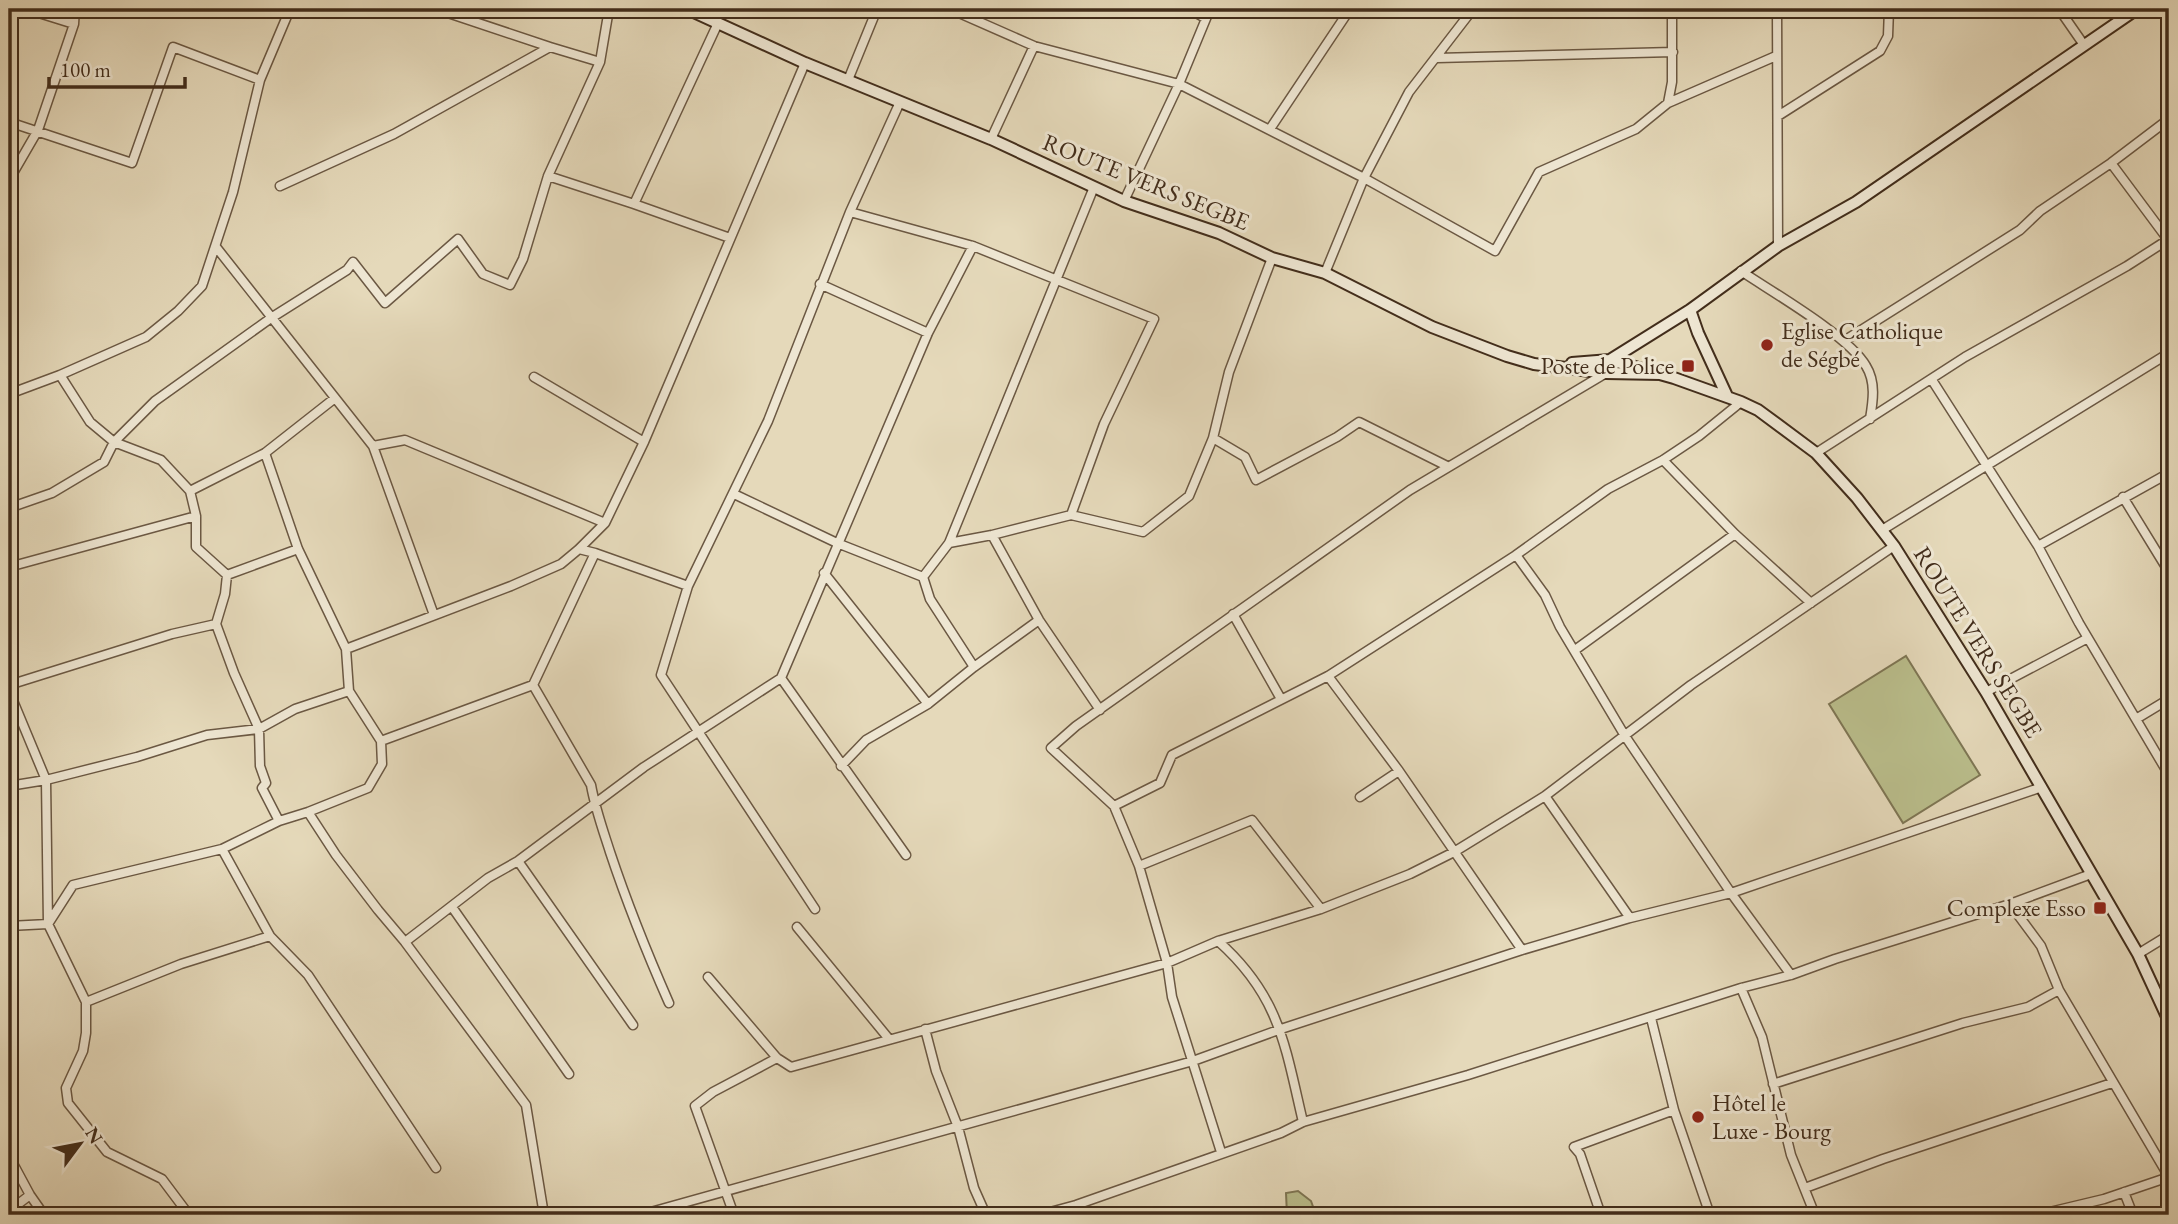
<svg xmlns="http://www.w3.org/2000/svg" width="2178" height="1224" viewBox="0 0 2178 1224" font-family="'EB Garamond',serif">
	<rect width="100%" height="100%" fill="#e5d9ba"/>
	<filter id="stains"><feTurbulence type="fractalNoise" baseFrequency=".00286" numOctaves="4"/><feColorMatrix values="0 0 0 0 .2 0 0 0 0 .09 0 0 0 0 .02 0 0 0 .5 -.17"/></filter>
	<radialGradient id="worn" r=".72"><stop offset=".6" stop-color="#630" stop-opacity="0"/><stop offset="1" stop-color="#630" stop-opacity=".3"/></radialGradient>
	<path fill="#babe8c" stroke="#7e7654" stroke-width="2" d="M1906,656L1980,775L1903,823L1829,704Z
		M1298,1191L1311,1201L1316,1215H1287L1286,1193Z"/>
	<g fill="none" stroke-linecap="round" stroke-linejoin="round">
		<g stroke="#6b5843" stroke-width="11">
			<path id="street" d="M26,9L74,24
				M436,9L550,47
				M950,9L1034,46L1179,84L1364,178L1495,251L1539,172L1636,129L1668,103L1776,56
				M1189,9L1205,18
				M1777,9L1778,246
				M2059,9L2084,45
				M1437,58L1673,52
				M848,80L877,9
				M1668,103L1672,82V9
				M1778,116L1880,51L1888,36L1889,9
				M9,122L132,163L173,47L260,80
				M1270,129L1350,9
				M991,139L1034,46
				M2111,163L2169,241
				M548,176L634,204L718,23
				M9,180L38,130L74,24L75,9
				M280,186L394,134L550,47L600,62
				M1124,201L1179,84L1210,9
				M634,204L730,238
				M850,212L973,246L1154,319L1104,424L1071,515L992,535L949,543
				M216,247L373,446L434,615
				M1741,271C1772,292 1849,336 1866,366C1876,382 1873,401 1870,419
				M1325,273L1364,178L1409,92L1473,9
				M820,284L928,333
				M1844,341L2020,230L2040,211L2111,163L2169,119
				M60,375L146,337L178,311L202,286L233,192L260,80L290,9
				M534,377L644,442
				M1932,380L2038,546L2079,623L2169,775
				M9,394L60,375L90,422L114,442L161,460L190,491L196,516V547L227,575L225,594L216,624L234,673L259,729L260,766L266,783L262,788L279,821
				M1213,438L1229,372L1272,258
				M373,446L405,440L605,523L579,549
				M1816,453L1965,357L2127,266L2169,239
				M1663,460L1735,534L1811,603
				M190,491L265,453L335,398
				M734,494L837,543L923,577L930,599L974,667L928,704L866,740L841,766
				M2123,497L2169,572
				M9,508L52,493L104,462L114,442L155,401L271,318L347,270L353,262L385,303L458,239L483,274L510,285L523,259L548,176L600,62L609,9
				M1071,515L1143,532L1189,496L1213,438L1245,457L1256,480L1337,437L1359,422L1447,466
				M605,523L644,442L805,63
				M1882,530L2169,353
				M992,535L1039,620L1100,710
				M2038,546L2169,473
				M595,553L533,685L591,785C595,808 603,830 610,852C627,903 647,953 669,1003
				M1516,555L1545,595L1560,627L1625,736L1731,893L1791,975
				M9,567L196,516
				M824,573L928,704
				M227,575L298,549
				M923,577L949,543L1094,187
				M1233,614L1281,699
				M346,649L511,586L561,564L579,549L595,553L688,586
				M1575,650L1735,534
				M974,667L1039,620
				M1328,676L1399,771L1522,950
				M781,678L906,855
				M9,685L172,634L216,624
				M9,691L46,780L48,924L86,1002V1033L83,1051L66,1088L68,1103L107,1152L162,1179L189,1215
				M1986,692L2088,638
				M2136,719L2169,699
				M381,741L533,685
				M9,786L46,780L137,757L207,735L259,729L295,709L349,691
				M1545,796L1630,918
				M1360,797L1399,771
				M1114,806L1160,783L1172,755L1328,676L1516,555L1608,489L1663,460L1699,436L1741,402
				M308,812L336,855L378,910L405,942L526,1105L544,1215
				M222,849L270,936L308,975L436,1168
				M518,861L633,1025
				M1139,866L1252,820L1321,909
				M452,907L569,1074
				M815,909L661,675L688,586L768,421L850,212L900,102
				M9,926L48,924L73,885L222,849L279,821L308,812L368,788L382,764L381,741L349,691L346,649L298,549L265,453
				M797,927L889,1039
				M1218,941C1280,996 1285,1046 1303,1122
				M405,942L488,878L518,861L644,767L781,678L928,333L973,246
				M2138,954L2169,935
				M708,977L777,1058L791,1067L1167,963L1218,941L1321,909L1410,874L1454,852L1545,796L1691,685L1894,546
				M1741,988L1762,1037L1791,1155L1815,1215
				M2059,990L2169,1177
				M86,1002L181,964L270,936
				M1651,1018L1674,1110L1710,1215
				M925,1029L936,1071L958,1127L974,1188L986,1215
				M1773,1084L1963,1023L2028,1007L2059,990L2041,946L2010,904
				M1221,1152L1172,997L1167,963L1139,866L1114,806L1051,748L1076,726L1410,490L1606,373
				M9,1156L30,1195L44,1215
				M1805,1188L1883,1159L2112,1083
				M2124,1192L2133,1215
				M9,1211L30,1195
				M640,1215L1193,1061L1281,1029L1522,950L1630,918L1731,893L2042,787
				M734,1215L695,1106L713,1092L777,1058
				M1039,1215L1076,1205L1281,1133L1303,1122L1468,1075L1741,988L1791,975L1835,959L2010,904L2091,874
				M1601,1215L1580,1154L1574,1147L1674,1110
				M2037,1215L2104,1199L2169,1177"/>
		</g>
		<g stroke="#422d1b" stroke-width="14">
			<path id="secondary" d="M687,9L805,63L991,139L1124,201L1219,233L1272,258L1325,273L1432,327L1507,356L1534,364L1606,373L1661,374
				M1690,310L1698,333L1727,396
				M1610,360L1690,310L1778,246L1856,202L2137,9
				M1572,363L1610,360L1674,378L1741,402L1758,410L1816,453L1857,498L1894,546L1986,692L2138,954L2169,1021"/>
		</g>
		<use href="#street" stroke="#eee6d2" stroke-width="8"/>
		<use href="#secondary" stroke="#eee6d2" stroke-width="10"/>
	</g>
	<g fill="#8f2418" stroke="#eee6d2" stroke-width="2.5">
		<circle cx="1767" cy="345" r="7"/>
		<rect x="1681" y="359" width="14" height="14" rx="3.5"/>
		<rect x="2093" y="901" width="14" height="14" rx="3.5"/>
		<circle cx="1698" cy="1117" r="7"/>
	</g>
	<g text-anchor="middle" stroke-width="6" stroke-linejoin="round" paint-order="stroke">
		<g font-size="24" fill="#422d1b" stroke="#eee6d2">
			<text transform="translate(1146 182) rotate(22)" y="8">ROUTE VERS SEGBE</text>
			<text transform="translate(1978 642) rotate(58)" y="8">ROUTE VERS SEGBE</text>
		</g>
		<g font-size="24" fill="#422d1b" stroke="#eee6d2" text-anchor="start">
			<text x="1781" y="339">Eglise Catholique<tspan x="1781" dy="28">de Ségbé</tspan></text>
			<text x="1674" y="374" text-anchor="end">Poste de Police</text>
			<text x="2086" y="916" text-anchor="end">Complexe Esso</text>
			<text x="1712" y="1111">Hôtel le<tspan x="1712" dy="28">Luxe - Bourg</tspan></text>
		</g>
	</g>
	<rect width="2178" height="1224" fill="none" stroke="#e5d9ba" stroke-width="35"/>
	<rect x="10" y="10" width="2157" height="1203" fill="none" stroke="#422d1b" stroke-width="3.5"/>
	<rect x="18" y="18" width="2143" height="1189" fill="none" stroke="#422d1b" stroke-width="2"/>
	<g transform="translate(80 1144) rotate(58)" stroke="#eee6d2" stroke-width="5" paint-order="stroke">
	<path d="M0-5L12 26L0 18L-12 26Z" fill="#422d1b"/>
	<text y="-10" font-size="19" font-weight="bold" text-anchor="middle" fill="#422d1b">N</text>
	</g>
	<path d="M49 77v10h136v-10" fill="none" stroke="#422d1b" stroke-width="3.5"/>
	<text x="60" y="77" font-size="21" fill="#422d1b" stroke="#eee6d2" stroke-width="5" paint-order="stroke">100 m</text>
	<rect width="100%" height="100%" filter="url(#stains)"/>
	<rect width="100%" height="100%" fill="url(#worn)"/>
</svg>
